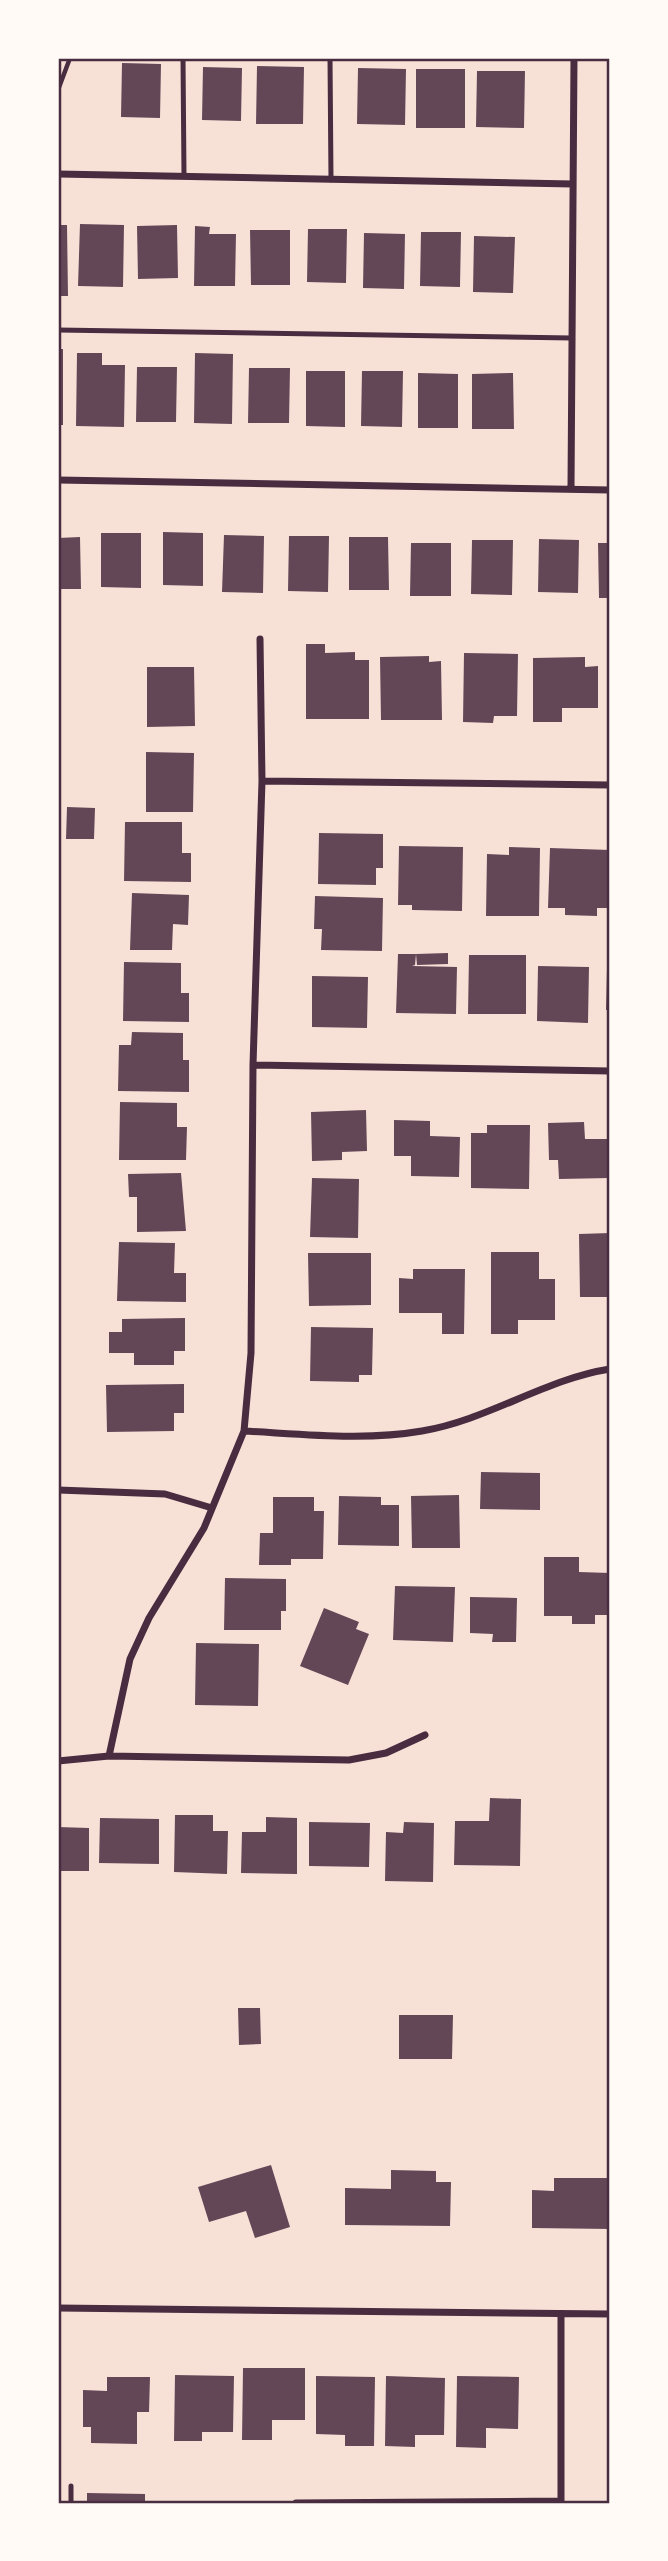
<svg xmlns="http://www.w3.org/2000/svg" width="668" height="2561" viewBox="0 0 668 2561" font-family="'Roboto Condensed',sans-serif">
	<rect width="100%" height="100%" fill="#f7e1d7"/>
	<path fill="#644757" d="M122,63L161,64L160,118L121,117Z
		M257,66L304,67L303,124H256Z
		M203,67L242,68L241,121L202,120Z
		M358,68L406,69L405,125L357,124Z
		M416,69H465V128H416Z
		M477,71H525L524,128L476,127Z
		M80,224L124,225L123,287L78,286Z
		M58,225H67L68,296H58Z
		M177,225L178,278L138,279L137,226Z
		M195,226L210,227L209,234H236L235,286H194Z
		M308,229H347L346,283L307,282Z
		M250,230H290V285H251Z
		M421,232H461L460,287L420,286Z
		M364,233L405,234L404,289L363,288Z
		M474,236L515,237L513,293L473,292Z
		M58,349H63V425H58Z
		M77,353H102V365H125L124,427L76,426Z
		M195,353L233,354L232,424L194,423Z
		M137,367H177L176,422H136Z
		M249,368H290L289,423H248Z
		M306,371H345V427L306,426Z
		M362,371H403L402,427L361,426Z
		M418,373L458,374V428H418Z
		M513,373L514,429H472V374Z
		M163,532L203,533V586L163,585Z
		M101,533H141V588L101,587Z
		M224,535L264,536L263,593L222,592Z
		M289,536H329L328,592L288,591Z
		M80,537L81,589H58V538Z
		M349,537H388L389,590H349Z
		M539,539L579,540L578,593L538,592Z
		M472,540H513L512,595L471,594Z
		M411,543H451V596H410Z
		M598,543H610V598H599Z
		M306,644H325V653L355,652V660H369V719H306Z
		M464,653L518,654L517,716H494L493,723L463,722Z
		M429,656V662L441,661L442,720H381L380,657Z
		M585,657V667L598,666V708H562V722H533V658Z
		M147,667H194L195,726L147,727Z
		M146,752L194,753L193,812H146Z
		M67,807L95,808L94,839H66Z
		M125,822H182V853H191V882L124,881Z
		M319,833L383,834V868H376V885L318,884Z
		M399,846L463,847L462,911L412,910V905H398Z
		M509,847L540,848L539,916H486L487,854L509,855Z
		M550,848L610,850V908H597V916L565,915V908H548Z
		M132,893L189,895L188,925L173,924L172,950H130Z
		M315,896L383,898L382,951L321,950L322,929H314Z
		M448,953V964L417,965L416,954Z
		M398,954H416L415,965L412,966L457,967L456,1014L396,1013Z
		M469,955H526V1014H468Z
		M124,962L181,963V993H189V1022L123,1021Z
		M538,966L589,967L588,1023L537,1021Z
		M607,969L610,970V1010H606Z
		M312,976L368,977L367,1028L312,1027Z
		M132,1032L183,1033V1060H189V1092L118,1091L119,1045H131Z
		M120,1102L177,1103V1127H187L186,1160H119Z
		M366,1110L367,1151L342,1152V1160L312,1161L311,1112Z
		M394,1120L430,1121V1136L460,1137L459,1177L411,1176V1156H394Z
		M584,1122L585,1139H610V1178L559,1179L558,1160H549L548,1123Z
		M487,1125H530L529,1189L471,1188V1133H487Z
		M181,1173L186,1231L137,1232V1197H129L128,1174Z
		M312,1178L359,1179L358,1238L310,1237Z
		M610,1233V1297H580L579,1234Z
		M119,1242L175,1243L174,1273H186V1302L117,1301Z
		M491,1252H539V1279H555V1320H518V1334H491Z
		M308,1253H371V1305L309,1306Z
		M413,1269H465L464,1334H442V1313H399V1278L413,1279Z
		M185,1318V1351H174V1365H134V1353H109V1332H122V1319Z
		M311,1327L373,1328L372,1375H359V1382L310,1381Z
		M184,1384V1413H174V1431L107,1432L106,1385Z
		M481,1472L540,1473V1510L480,1509Z
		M459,1495L460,1548H412L411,1496Z
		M339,1496L381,1497V1505H399V1546L338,1545Z
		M273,1497H314V1511H324L323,1559H291V1565H259L260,1533H273Z
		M544,1557H579V1572L610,1573V1615H595V1624H572V1616H544Z
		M225,1578L286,1579V1611H281V1630H224Z
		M395,1586L455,1587L453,1642L393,1640Z
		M470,1597L517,1598L516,1642H492L493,1634L470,1633Z
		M324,1608L359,1622L356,1629L369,1634L348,1685L300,1666Z
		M196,1643L259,1644L258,1706L195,1705Z
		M490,1798L521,1799L520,1866L454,1865L455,1821H489Z
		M175,1815H213V1831H228L227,1874L174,1872Z
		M266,1817L297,1818V1874L241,1873L242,1832H266Z
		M100,1818L159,1819V1864L99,1863Z
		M309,1822L370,1823L369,1867L309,1866Z
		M404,1822L434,1823L433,1882L385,1881L386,1832L403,1833Z
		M58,1827L89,1828V1871H58Z
		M238,2008H260L261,2044L239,2045Z
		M399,2015H453L452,2059H399Z
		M271,2165L290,2227L255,2238L246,2211L209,2222L198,2187Z
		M391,2170L436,2171V2182H451L450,2226L345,2225V2188L391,2189Z
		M554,2178H610V2229L532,2228V2190L554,2191Z
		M243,2368H305V2420H272V2440H242Z
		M175,2375L234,2376L233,2432H202V2441H174Z
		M316,2376L375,2377L374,2446H345V2435L316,2434Z
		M386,2376L445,2378L444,2435H415V2447L385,2446Z
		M457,2376L519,2377L518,2429L486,2428V2448L456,2447Z
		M107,2377H150L149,2412H137V2444L91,2443V2427H83V2390L107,2391Z
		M87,2493L145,2494V2503H87Z"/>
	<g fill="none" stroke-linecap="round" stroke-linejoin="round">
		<path stroke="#4a2c40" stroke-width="4.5" d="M58,90L70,58"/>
		<path stroke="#4a2c40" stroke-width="5" d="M183,58L184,176
			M330,58L331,180
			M58,330L572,338
			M71,2486V2503"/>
		<path stroke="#4a2c40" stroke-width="7" d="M58,174L573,184
			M58,480L610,490
			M571,488L574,58
			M262,781L610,785
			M253,1065L610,1071
			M244,1431C302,1434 365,1441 422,1431C488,1420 545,1379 610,1369
			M58,1490L165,1494L212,1508
			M109,1756L130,1659L149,1618L204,1528L244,1431L251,1353L253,1065L262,781L260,639
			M58,1761L109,1756L349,1760L386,1753L425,1735
			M58,2308L610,2314
			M296,2503L561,2501
			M561,2503V2314"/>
	</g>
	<rect width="668" height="2561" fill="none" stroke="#fffaf5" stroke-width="119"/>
	<rect x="60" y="60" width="548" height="2442" fill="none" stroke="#4a2c40" stroke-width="2.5"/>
</svg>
